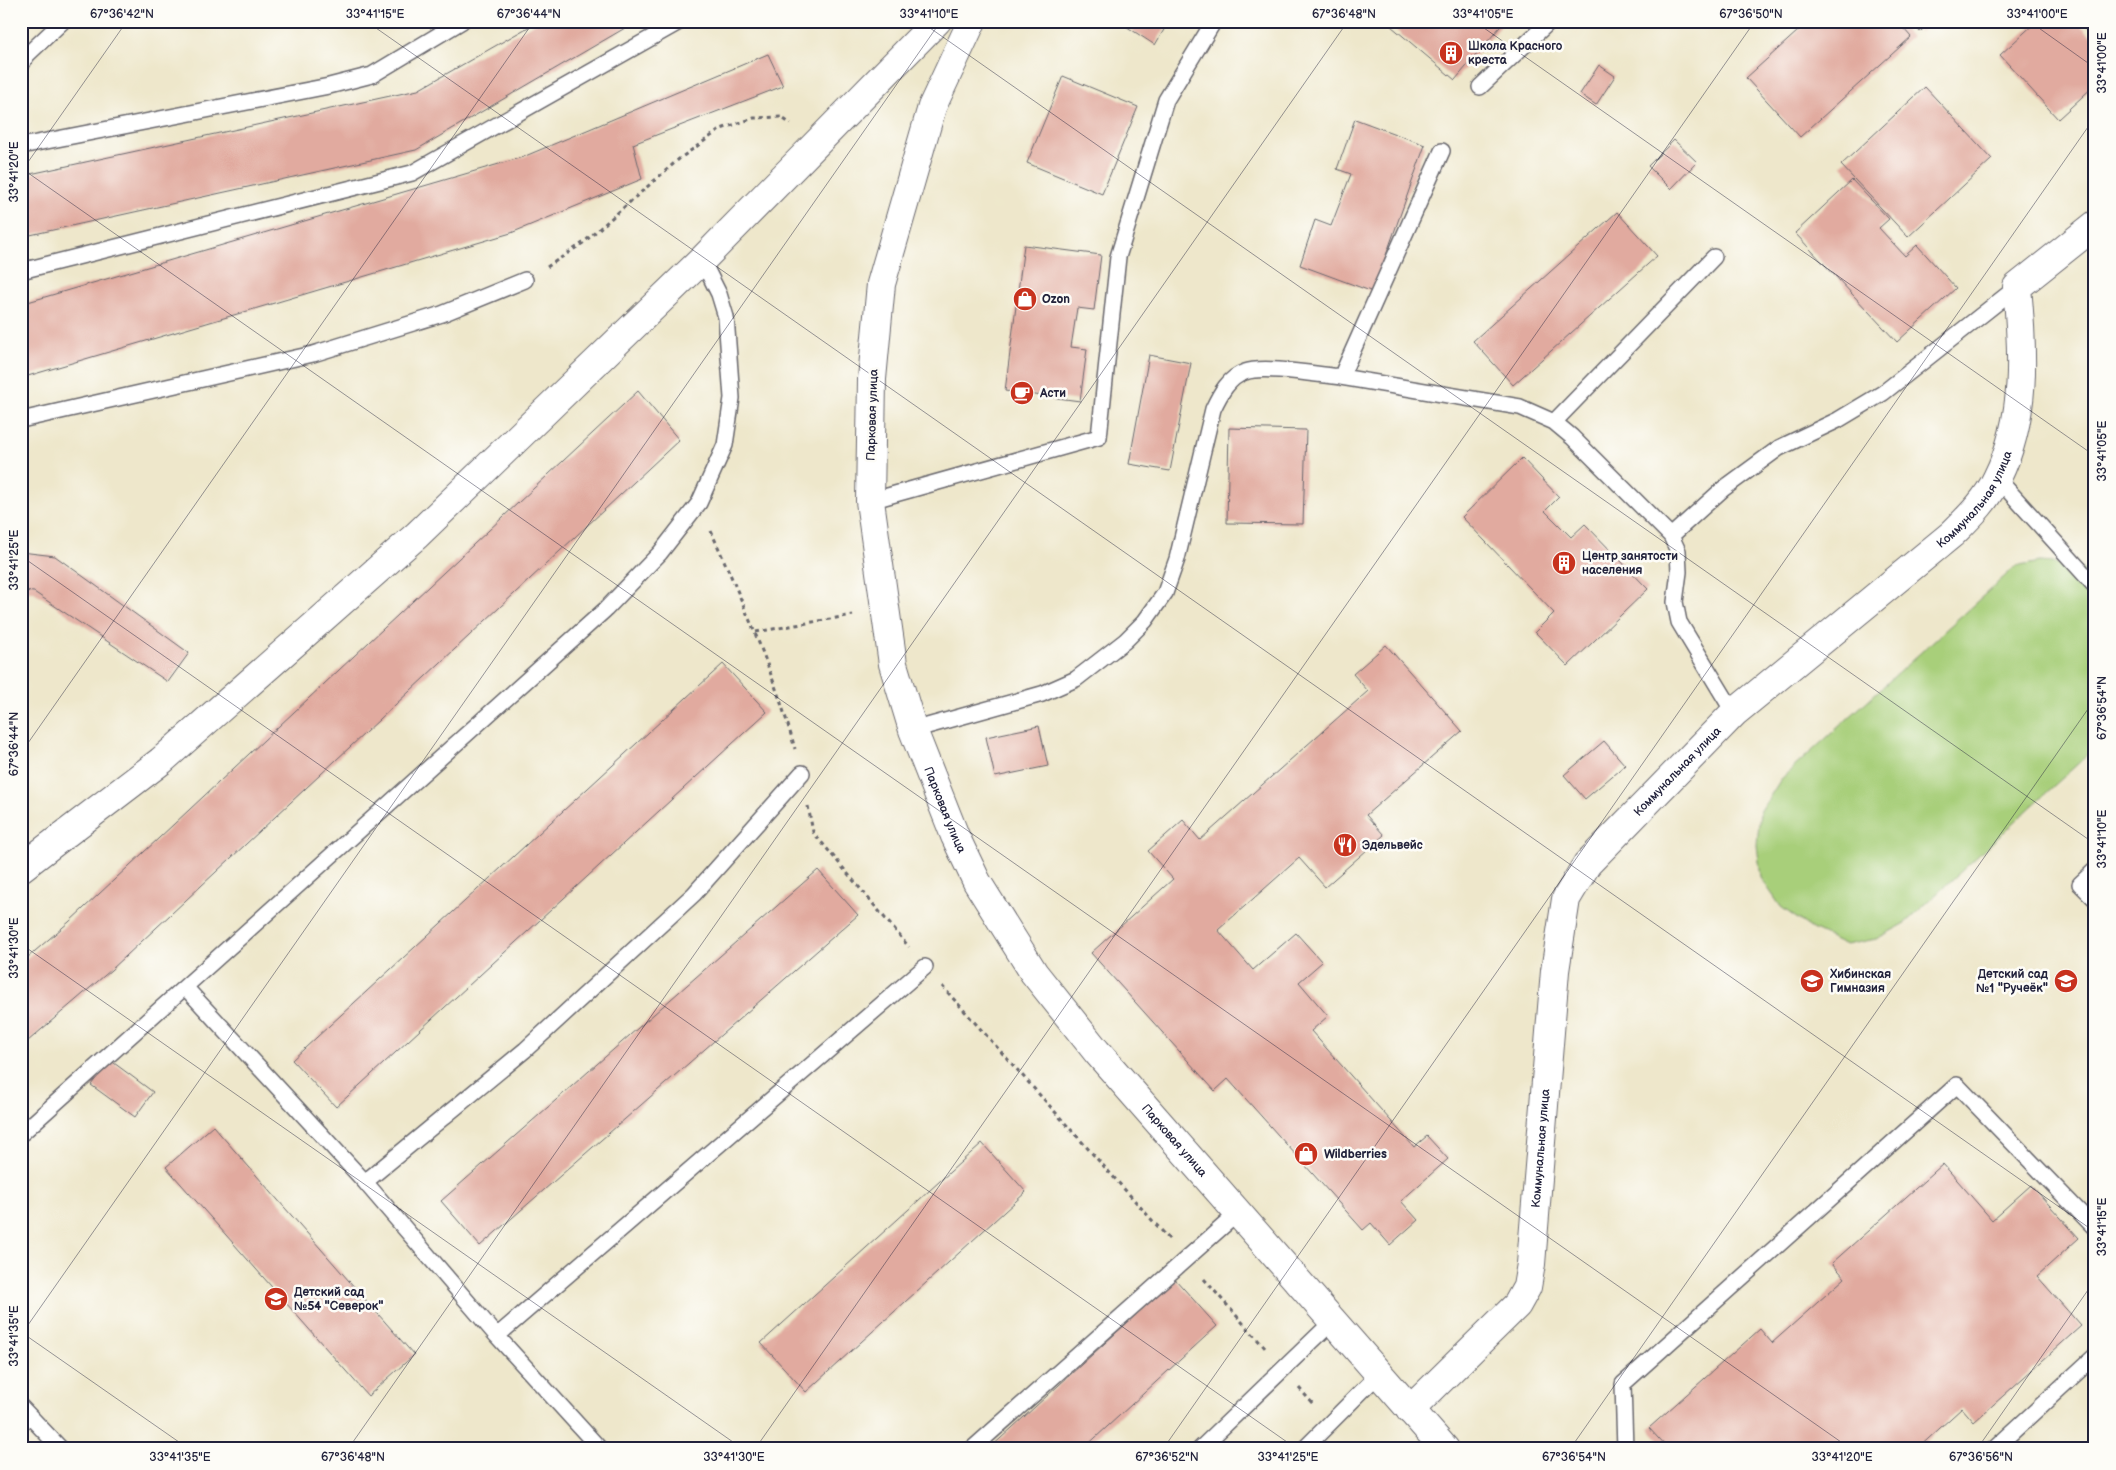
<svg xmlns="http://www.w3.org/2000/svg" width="2116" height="1470" viewBox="0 0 2116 1470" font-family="'Balsamiq Sans',sans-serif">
	<rect width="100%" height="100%" fill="#fdfcf7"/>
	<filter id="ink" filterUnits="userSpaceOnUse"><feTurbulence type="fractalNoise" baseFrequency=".02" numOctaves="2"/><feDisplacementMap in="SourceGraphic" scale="10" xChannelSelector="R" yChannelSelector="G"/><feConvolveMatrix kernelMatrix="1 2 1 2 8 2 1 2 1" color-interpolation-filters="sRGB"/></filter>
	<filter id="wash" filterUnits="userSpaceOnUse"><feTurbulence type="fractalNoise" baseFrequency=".0096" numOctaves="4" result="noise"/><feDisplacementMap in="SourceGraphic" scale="20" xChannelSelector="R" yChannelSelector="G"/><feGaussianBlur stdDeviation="1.12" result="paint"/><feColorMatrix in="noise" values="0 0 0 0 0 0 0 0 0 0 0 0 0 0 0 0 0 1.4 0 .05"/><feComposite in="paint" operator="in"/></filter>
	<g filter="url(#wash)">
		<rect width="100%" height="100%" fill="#eee7cb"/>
		<path fill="#a8cf7a" stroke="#65785a" d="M2040,562L2069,564L2095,575V748L1904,924L1876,939L1846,945L1812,929L1781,907L1761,878L1757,845L1760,812L1781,779L2015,567Z"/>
		<g id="blocks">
			<path fill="#e1aa9f" d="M539,21H637L416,150L21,237V176L418,90Z
				M1118,21H1169L1155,45Z
				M1395,21H1505L1455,80L1391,26Z
				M1809,21H1897L1911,37L1800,137L1746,78Z
				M1909,21H1931L1920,32Z
				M2037,21H2077L2095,40V85L2058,119L2000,55Z
				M768,54L783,86L633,144L642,179L511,233L21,378V304L523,157Z
				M1599,65L1615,76L1596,105L1580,94Z
				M1063,76L1138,107L1102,194L1027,163Z
				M1925,87L1992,159L1908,237L1841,165Z
				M1355,119L1425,145L1373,292L1300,265L1315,220L1331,226L1351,174L1337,169Z
				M1674,140L1697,162L1671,189L1648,166Z
				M1852,180L1889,219L1879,228L1905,256L1917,245L1956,288L1897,342L1795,233Z
				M1617,212L1657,256L1513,385L1473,341Z
				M1024,245L1101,255L1094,310L1077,308L1071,347L1087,349L1080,401L1005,391Z
				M1149,355L1191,363L1170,471L1129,464Z
				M638,391L679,440L111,970L21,1047V963L69,922Z
				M1229,428L1306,430L1303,524L1227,523Z
				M1522,458L1559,497L1545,511L1571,537L1585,524L1648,589L1568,666L1535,632L1554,613L1462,517Z
				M21,552L55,556L189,653L168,682L34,592L21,591Z
				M1386,645L1462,731L1366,815L1384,835L1325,887L1299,858L1218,930L1253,970L1296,933L1322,962L1299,982L1328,1016L1311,1031L1414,1147L1427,1136L1448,1159L1401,1201L1418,1220L1390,1245L1371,1223L1363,1230L1228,1079L1215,1091L1091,953L1173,879L1148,851L1183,820L1200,840L1368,691L1353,674Z
				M723,664L767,712L336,1107L292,1060Z
				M1039,726L1048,766L995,777L986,737Z
				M1604,741L1625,765L1585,799L1564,775Z
				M818,870L858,915L480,1246L441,1201Z
				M110,1060L153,1092L135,1117L91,1085Z
				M213,1126L414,1355L368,1396L166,1167Z
				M982,1143L1026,1192L806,1392L761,1343Z
				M1943,1164L1992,1220L2031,1185L2079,1238L2037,1276L2081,1326L1974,1422L1962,1408L1917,1449H1668L1649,1428L1760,1329L1772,1343L1845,1278L1832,1263Z
				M1175,1279L1217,1326L1083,1449H989Z"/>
		</g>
	</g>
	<g filter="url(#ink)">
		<use href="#blocks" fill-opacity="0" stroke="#69676d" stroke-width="1"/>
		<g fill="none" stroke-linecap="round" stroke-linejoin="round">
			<g stroke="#69676d" stroke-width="18">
				<path id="lane" d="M21,65L27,55L63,21
					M1480,87L1550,21
					M21,146L329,86L372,75L462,21
					M21,271L412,173L681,21
					M1341,377L1520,407L1554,422L1572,437L1671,536L1678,551L1679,572L1675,602L1679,622L1734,713
					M21,420L313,354L442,314L525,280
					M1554,422L1714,257
					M1997,478L2095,586
					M870,501L1099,437L1118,257L1166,100L1214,21
					M1671,536L1723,489L1779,448L1838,420L1883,393L2017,287
					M913,730L1042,694L1076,679L1125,641L1145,621L1165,593L1177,559L1213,409C1220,394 1229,377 1245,372C1264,365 1319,375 1341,377L1442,151
					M2095,870L2080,884L2095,899
					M185,987L365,1182L497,1336L600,1449
					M21,1134L606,609L660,553L699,503L725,445L732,398L726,317L719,294L702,260
					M365,1182L525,1050L694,894L802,773
					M497,1336L925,967
					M21,1407L61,1449
					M972,1449L1239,1212
					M1200,1449L1333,1321
					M1304,1449L1379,1374
					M1625,1449L1623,1384L1957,1085L2095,1228
					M1994,1449L2095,1356"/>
			</g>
			<g stroke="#69676d" stroke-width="30">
				<g id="street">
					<path id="s1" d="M972,21L932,107L881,284L872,379L870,501L893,664L913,730L955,836L977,882L1034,973L1097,1052L1445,1449"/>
					<path d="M21,868L161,761L417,535L702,260L937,21"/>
					<path id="s2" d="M1410,1410L1517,1305L1527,1287L1531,1264L1555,971L1566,899L1587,864L1734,713L1952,534C1969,517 1987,500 1997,478C2027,418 2023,351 2017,287L2095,225"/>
				</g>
			</g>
			<path stroke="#69676d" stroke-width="3" stroke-dasharray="4 4" stroke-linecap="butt" d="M547,267L583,243L679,159L721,129L754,118L781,117L791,124
				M711,531C743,603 774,673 795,749
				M756,632L853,615
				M808,806L813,832L909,947
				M942,986L1170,1240
				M1204,1279L1266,1349
				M1299,1388L1313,1404
				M1347,1443L1352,1449"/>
			<use href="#lane" stroke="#fff" stroke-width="15"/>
			<use href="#street" stroke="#fff" stroke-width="28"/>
		</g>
	</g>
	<path fill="none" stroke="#22223b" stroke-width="1" stroke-opacity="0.45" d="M366,21L2095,1232M920,21L2095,844M1474,21L2095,456M2029,21L2095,68M21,168L1851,1449M21,172L127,21M21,556L1297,1449M21,753L534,21M21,944L743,1449M21,1332L189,1449M21,1335L941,21M348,1449L1348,21M755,1449L1755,21M1163,1449L2095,117M1570,1449L2095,699M1977,1449L2095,1280"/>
	<defs>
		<g id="building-disc" transform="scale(1.25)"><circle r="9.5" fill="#c8321e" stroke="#fdfcf7"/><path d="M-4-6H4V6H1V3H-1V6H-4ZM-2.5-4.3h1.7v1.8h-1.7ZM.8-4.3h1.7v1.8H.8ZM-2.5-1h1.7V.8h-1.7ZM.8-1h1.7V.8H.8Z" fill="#fff"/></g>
		<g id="shop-disc" transform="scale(1.25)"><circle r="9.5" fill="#c8321e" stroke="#fdfcf7"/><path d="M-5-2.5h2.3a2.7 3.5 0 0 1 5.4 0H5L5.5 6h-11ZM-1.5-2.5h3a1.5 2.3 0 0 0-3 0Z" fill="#fff"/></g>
		<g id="cafe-disc" transform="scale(1.25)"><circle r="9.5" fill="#c8321e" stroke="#fdfcf7"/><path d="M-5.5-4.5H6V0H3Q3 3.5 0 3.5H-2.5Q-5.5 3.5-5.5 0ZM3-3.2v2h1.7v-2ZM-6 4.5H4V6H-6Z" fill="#fff"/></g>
		<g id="restaurant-disc" transform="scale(1.25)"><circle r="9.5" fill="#c8321e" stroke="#fdfcf7"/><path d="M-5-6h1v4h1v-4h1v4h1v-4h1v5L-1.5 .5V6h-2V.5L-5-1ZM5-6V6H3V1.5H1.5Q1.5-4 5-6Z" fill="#fff"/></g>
		<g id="school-disc" transform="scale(1.25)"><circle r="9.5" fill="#c8321e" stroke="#fdfcf7"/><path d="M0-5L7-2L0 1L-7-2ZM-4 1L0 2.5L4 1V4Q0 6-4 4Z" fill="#fff"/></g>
	</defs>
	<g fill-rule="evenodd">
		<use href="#building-disc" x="1451" y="53"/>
		<use href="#shop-disc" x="1025" y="299"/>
		<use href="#cafe-disc" x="1022" y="393"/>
		<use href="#building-disc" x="1564" y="563"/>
		<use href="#restaurant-disc" x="1345" y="845"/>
		<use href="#school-disc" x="1812" y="981"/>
		<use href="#school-disc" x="2066" y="981"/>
		<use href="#shop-disc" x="1306" y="1154"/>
		<use href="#school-disc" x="276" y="1299"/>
	</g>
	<g text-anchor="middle" stroke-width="5" stroke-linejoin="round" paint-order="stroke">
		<g font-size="12" font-weight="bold" fill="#22223b" stroke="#fdfcf7" text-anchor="start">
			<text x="1468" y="50">Школа Красного<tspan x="1468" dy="14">креста</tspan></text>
			<text x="1042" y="303">Ozon</text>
			<text x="1040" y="397">Асти</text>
			<text x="1582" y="560">Центр занятости<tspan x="1582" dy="14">населения</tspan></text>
			<text x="1362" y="849">Эдельвейс</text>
			<text x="1830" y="978">Хибинская<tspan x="1830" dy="14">Гимназия</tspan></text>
			<text x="2048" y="978" text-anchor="end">Детский сад<tspan x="2048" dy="14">№1 "Ручеёк"</tspan></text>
			<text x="1324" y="1158">Wildberries</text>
			<text x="294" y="1296">Детский сад<tspan x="294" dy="14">№54 "Северок"</tspan></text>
		</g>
		<g font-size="12" fill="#22223b" stroke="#fdfcf7">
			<text transform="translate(872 415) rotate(-88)" y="4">Парковая улица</text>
			<text dy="4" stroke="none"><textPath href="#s2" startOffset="1136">Коммунальная улица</textPath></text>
			<text dy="4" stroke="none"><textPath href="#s2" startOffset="731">Коммунальная улица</textPath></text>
			<text dy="4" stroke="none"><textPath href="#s1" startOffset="816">Парковая улица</textPath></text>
			<text dy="4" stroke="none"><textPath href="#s1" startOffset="1221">Парковая улица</textPath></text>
			<text dy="4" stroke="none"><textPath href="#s2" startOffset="310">Коммунальная улица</textPath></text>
		</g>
	</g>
	<rect width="2116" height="1470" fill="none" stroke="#fdfcf7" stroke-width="55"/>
	<rect x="28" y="28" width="2060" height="1414" fill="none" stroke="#22223b" stroke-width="2"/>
	<g font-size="12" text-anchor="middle" fill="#22223b">
		<text x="122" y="18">67°36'42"N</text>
		<text x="375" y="18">33°41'15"E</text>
		<text x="529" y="18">67°36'44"N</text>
		<text x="929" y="18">33°41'10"E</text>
		<text x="1344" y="18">67°36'48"N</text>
		<text x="1483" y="18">33°41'05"E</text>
		<text x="1751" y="18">67°36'50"N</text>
		<text x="2037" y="18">33°41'00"E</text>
		<text transform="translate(2102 63) rotate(-90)" y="4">33°41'00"E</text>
		<text transform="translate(14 172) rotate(-90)" y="4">33°41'20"E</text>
		<text transform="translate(2102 451) rotate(-90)" y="4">33°41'05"E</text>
		<text transform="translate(14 560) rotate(-90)" y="4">33°41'25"E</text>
		<text transform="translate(2102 708) rotate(-90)" y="4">67°36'54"N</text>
		<text transform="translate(14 744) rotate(-90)" y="4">67°36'44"N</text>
		<text transform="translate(2102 839) rotate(-90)" y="4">33°41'10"E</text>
		<text transform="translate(14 948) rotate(-90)" y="4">33°41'30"E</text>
		<text transform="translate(2102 1227) rotate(-90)" y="4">33°41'15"E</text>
		<text transform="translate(14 1336) rotate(-90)" y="4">33°41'35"E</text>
		<text x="180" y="1461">33°41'35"E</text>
		<text x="353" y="1461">67°36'48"N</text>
		<text x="734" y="1461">33°41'30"E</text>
		<text x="1167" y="1461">67°36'52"N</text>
		<text x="1288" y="1461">33°41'25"E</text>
		<text x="1574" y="1461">67°36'54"N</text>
		<text x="1842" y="1461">33°41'20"E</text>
		<text x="1981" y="1461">67°36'56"N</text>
	</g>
</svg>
